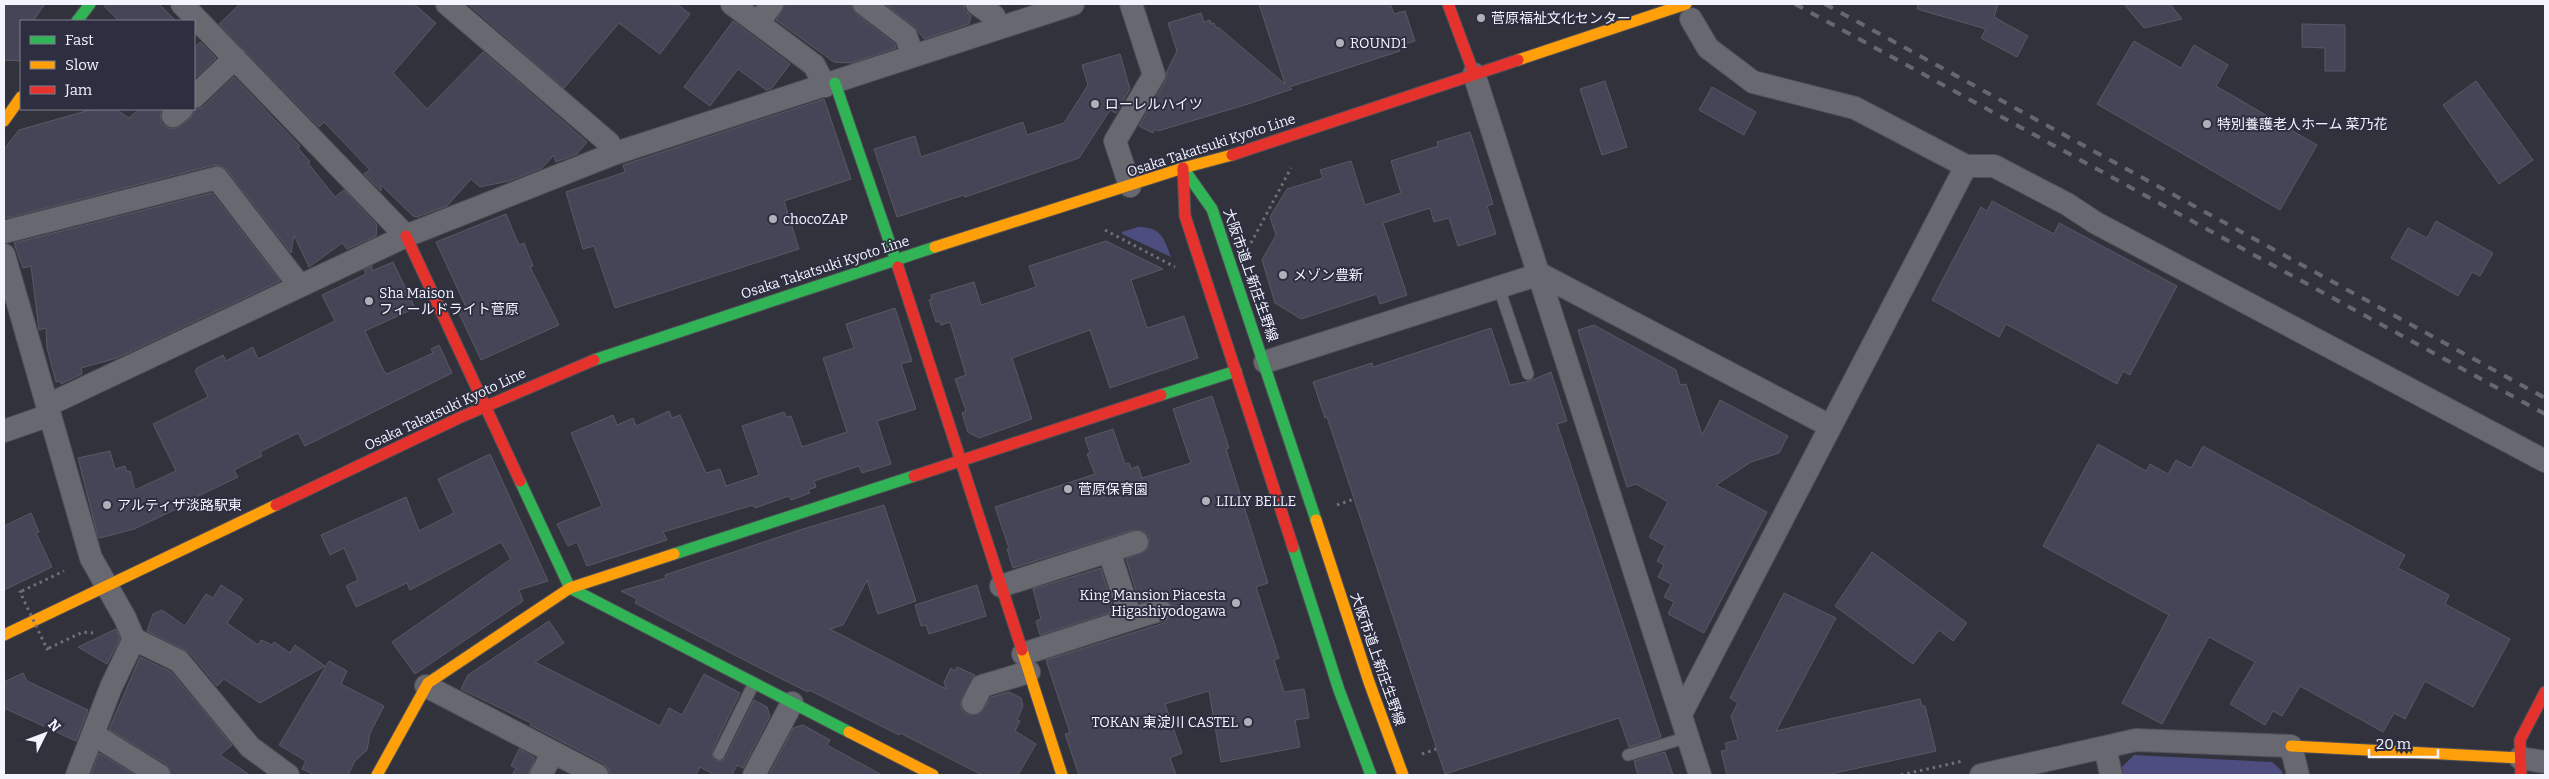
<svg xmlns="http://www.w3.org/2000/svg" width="2549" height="779" viewBox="0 0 2549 779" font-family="Bitter,'Noto Sans JP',serif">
	<rect width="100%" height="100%" fill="#32323c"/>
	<path fill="#4d4e7f" d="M1138,227C1161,227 1164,238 1171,257L1122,234V232Z
		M2134,755L2272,762L2282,771L2283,775H2123L2122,767Z"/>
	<path fill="#464558" stroke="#585962" d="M4,4H45L33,21H21V61L4,60Z
		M105,4H159L176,21H119L105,7Z
		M240,4H414L436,23L393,73L427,109L483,52L587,142L577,154L556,162L554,155L542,168L509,181L480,187L471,179L447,206L417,217L413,216L381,185V191L364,174L370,170L324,122L319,127L219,24Z
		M468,4H677L690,14L660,54L619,23L564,88Z
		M785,4H851L856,14L895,44L896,48L851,63L834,62L776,20Z
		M885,4H964L965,10L971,16L969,24L924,39L914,26Z
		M1259,4H1390L1394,14L1405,11L1415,41L1399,46L1400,51L1289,87L1292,89L1248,104L1158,131L1155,129L1153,133L1139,126L1165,82L1167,71L1177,51L1168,23L1201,13L1204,22L1210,20L1211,24L1214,23L1216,28L1218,27L1285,84Z
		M1918,4H1998L1994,17L2028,36L2017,57L1981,38L1986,29L1917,9Z
		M2124,4H2170L2182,19L2144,28Z
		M733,21L790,64L772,88L766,90L738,69L710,106L684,87Z
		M2302,24L2345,25V71H2325V48L2302,47Z
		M2134,41L2181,68L2194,45L2228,65L2216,86L2317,145L2280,210L2097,104Z
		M200,42L216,58L194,79V48Z
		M1120,54L1130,89L1116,113L1110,110L1079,158L965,197L964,195L897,217L874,149L915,136L921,157L1023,122L1027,135L1064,123L1088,85L1082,65Z
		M234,77L300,146L298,148L310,162L308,163L335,197L344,190L377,225L376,236L347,249L342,243L309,267L294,235L291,253L227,170L221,166L214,165L7,218L4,216V149L19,130L93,109H116L129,118L139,109H163L160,117L162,124L169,128L175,129L190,119L195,110L203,107Z
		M1605,81L1627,147L1602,155L1580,89Z
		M2476,81L2533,160L2499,184L2443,105Z
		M1712,87L1756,112L1744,135L1699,110Z
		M824,99L851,179L784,201L799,249L615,308L594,246L583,249L566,192L625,172L623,165Z
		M1470,132L1493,204L1487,206L1496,234L1458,246L1449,218L1434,222L1430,208L1383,223L1407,295L1380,304L1377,294L1301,319L1275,303L1262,260L1276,235L1270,217L1287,189L1323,178L1320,170L1351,161L1365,205L1401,193L1391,161L1438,146L1437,142Z
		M212,193L280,281L117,358L81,368L82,374L61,384L60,381L56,382L47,348L46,328L39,330L31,266L23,268L14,243Z
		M1992,201L2054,234L2059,223L2177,286L2130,375L2123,371L2117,384L2006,324L1999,337L1932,300L1981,207L1987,211Z
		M506,214L519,245L524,243L533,266L530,267L559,325L481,360L458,311L466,307L436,242Z
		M2436,221L2493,253L2480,276L2472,272L2458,296L2391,258L2408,228L2427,238Z
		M1106,241L1163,269L1131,280L1147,328L1184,316L1198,358L1110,388L1090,330L1012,358L1032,419L979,438L968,432L962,413L966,411L955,379L966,375L950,322L941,325L939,321L936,322L929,300L932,299L931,295L974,282L981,305L1036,287L1029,266Z
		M393,262L415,308L365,331L384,371L387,374L433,353L431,349L439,345L452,373L305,446L298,433L260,452L262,456L234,470L238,477L188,501L189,503L134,529L100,538L98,537L78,458L110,451L115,469L125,466L127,472L130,471L135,490L176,471L153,424L208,397L195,371L197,368L223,355L226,361L253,347L258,359L335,321L322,295L366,274L364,270L372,266V271Z
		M895,308L912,361L901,364L916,409L877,421L891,464L862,473L859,466L814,481L816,487L808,490L810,493L791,500L789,496L755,508L753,505L663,532L667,540L587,566L577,542L568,546L557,524L602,506L571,433L613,415L617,425L633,418L636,426L669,411L672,418L680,415L706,473L720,469L726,486L759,475L742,426L784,412L786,417L791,416L802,447L847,432L823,358L854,348L846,324Z
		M1594,325L1676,370L1680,385L1686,384L1702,435L1720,400L1788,436L1779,453L1751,462L1716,485L1767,512L1704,633L1668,614L1674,602L1664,597L1671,584L1658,577L1664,565L1657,561L1665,546L1649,537L1668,502L1636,484L1627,487L1578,330Z
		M1491,328L1510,385L1530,381L1551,372L1567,421L1557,424L1661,737L1629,747L1619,718L1445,774L1327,417L1325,418L1313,382L1372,363L1373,367Z
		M1212,396L1229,448L1226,449L1268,583L1256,587L1279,658L1274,660L1284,692L1304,689L1309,718L1295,720L1300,747L1221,762L1209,691L1165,704L1182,753L1170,758L1176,775H1079L1065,734L1070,733L1046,660L1164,623L1173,613L1172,606L1162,597L1140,603L1126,559L1147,550L1150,538L1145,532L1133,530L1013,568L1007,549L1009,548L995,507L1095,474L1087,454L1090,453L1085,438L1113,429L1125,464L1129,463L1131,469L1138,466L1142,478L1191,463L1173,409Z
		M2098,444L2146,471L2150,464L2168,474L2176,460L2191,468L2203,446L2405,555L2398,568L2449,595L2445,604L2510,639L2473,707L2425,681L2405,719L2394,713L2383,732L2300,686L2282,716L2273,711L2265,725L2230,704L2255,662L2209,637L2162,724L2122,703L2169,615L2043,546Z
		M490,454L548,581L519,590L523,601L415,674L392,642L511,559L501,542L410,590L407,583L356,607L346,586L358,580L344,548L330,555L321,535L406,497L419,531L454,513L438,479Z
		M884,505L916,601L878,614L867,580L843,625L830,629L946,689L944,682L951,668L955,671L957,667L975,675L960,703L962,710L967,715L980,714L991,697L1009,692L1021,698L1023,706L1017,720L1020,721L1015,731L1036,744L1018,775H982L900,733L899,735L809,690L808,692L752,664L635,603L637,599L621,591L666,578L665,575L803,529Z
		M31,513L39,532L36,533L52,567L4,590V526Z
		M1872,552L1967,623L1953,641L1939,630L1913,664L1835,606Z
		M1101,568L1114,611L1040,635L1036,621L1041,619L1033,589Z
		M221,585L243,599L227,623L258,645L261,640L272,645L274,642L290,653L295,645L325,666L260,703L224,679L217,686L189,652L147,631L153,614L162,610L185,626L206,594L213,598Z
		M977,585L986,616L929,634L926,625L921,626L915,605Z
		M1784,593L1836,618L1776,731L1920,699L1922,706H1925L1936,751L1826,775H1727L1721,751L1727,750L1725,743L1738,740L1731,716L1738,703L1730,698Z
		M549,621L564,643L535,662L660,726L669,708L682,715L704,674L740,693L712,751L713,758L716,761L723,760L726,757L754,700L767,707L770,716L743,768L737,765L732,775H715L700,767L696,775H610L608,768L603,763L530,725L531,723L461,689L468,675Z
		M116,629L120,639L107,664L78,647Z
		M140,657L171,672L232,745L220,755L250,775H172L166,764L109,729Z
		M329,661L347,671L341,684L384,706L370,733L367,750L355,761L348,775H315L302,769L306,761L279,745Z
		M23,673L27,681L88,710L76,741L4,708V682Z
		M803,725L830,740L827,745L882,775H769L793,728Z
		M519,749L535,758L528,775H512L516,768L511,766Z
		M1665,752L1673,775H1638L1634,761Z
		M99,753L135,775H91Z"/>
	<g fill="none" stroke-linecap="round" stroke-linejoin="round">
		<g stroke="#4f4f57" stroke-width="13">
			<path id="lane" d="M1499,288L1528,374
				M719,754L754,683
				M1628,755L1688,737"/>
		</g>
		<g stroke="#4f4f57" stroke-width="24">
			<path id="street" d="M182,4L406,236
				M447,4L609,143L613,154
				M732,4L814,65L825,86
				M864,4L906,36L913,56
				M977,4L994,16L999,27
				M1691,19L1708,48L1753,82L1855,108L1966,166H1994L2067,204L2096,223L2545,461
				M758,23L772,4
				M1474,74L1700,775
				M194,97L235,58
				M173,116L182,109
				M1130,186L1115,141L1154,75L1131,4
				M4,232L217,178L300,286
				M4,255L91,558L125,618L134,639L111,687L77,775
				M1265,362L1540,274L1830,426
				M48,405L406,236L613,154L1073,4
				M4,431L50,415
				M1109,551L1137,542
				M1001,586L1109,551L1131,619L1023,654
				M1131,619L1160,610
				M134,639L179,661L250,747L288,775
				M426,686L597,775
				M973,703L982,686L1029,672
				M1681,714L1966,166
				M93,734L159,775
				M2105,747L2111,775
				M2520,758L2545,762
				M541,775L553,752
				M754,775L792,703
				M1981,775L2136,740L2291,746L2298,775"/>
		</g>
		<g stroke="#4f4f57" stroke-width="13">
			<path id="fast" d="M77,21L90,4
				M835,83L898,267
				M1183,168L1212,209L1316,520
				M594,360L935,247
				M1161,395L1236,371
				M520,481L570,588L849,732
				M1293,547L1339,690L1371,775
				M674,554L914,476"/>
		</g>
		<g stroke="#4f4f57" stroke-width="13">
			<path id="slow" d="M1518,60L1686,4
				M4,121L21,97
				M935,247L1183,168L1232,155
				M1316,520L1369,682L1403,775
				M4,635L276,505
				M1022,650L1062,775
				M849,732L933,775
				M2291,746L2520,758
				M377,775L428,683L570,588L674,554"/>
		</g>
		<g stroke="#4f4f57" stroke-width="13">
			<path id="jam" d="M1448,4L1474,74
				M1232,155L1518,60
				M1183,168L1185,216L1293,547
				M406,236L520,481
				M898,267L1022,650
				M914,476L1161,395
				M276,505L461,417L594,360
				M2521,775L2520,740L2545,692"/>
		</g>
		<path stroke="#707078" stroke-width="3" stroke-dasharray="2.5 4" stroke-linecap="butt" d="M1105,230L1175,267
			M1251,243L1291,168
			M1337,505L1354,499
			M22,591L64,571
			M49,648L83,632L93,633
			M1422,754L1436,749
			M1901,775L1963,761"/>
		<use href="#lane" stroke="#686871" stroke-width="11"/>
		<use href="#street" stroke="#686871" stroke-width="22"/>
		<use href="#fast" stroke="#30b455" stroke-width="11"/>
		<use href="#slow" stroke="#ff9f0a" stroke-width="11"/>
		<use href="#jam" stroke="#e5322d" stroke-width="11"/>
		<path stroke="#67686f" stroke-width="4" stroke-dasharray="9 9" stroke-linecap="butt" d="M1795,4L2545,414
			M1825,4L2545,398"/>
		<path stroke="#707078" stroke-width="3" stroke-dasharray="2.5 4" stroke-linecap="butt" d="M22,591L20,592L47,649L49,648"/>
	</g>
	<g fill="#afb0ba" stroke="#2d2f41" stroke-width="2">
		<circle cx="1481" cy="18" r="5"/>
		<circle cx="1340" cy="43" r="5"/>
		<circle cx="1095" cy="104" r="5"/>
		<circle cx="2207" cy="124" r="5"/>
		<circle cx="773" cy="219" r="5"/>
		<circle cx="1283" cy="275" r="5"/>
		<circle cx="369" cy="301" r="5"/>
		<circle cx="1068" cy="489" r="5"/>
		<circle cx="1206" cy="501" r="5"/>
		<circle cx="107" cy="505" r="5"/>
		<circle cx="1236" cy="603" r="5"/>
		<circle cx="1248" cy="722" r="5"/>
	</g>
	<g text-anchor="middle" stroke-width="4" stroke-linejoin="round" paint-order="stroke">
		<g font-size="14" fill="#f3f4fe" stroke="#2d2f41" text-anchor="start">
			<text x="1491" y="23">菅原福祉文化センター</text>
			<text x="1350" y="48">ROUND1</text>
			<text x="1105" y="109">ローレルハイツ</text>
			<text x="2217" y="129">特別養護老人ホーム 菜乃花</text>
			<text x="783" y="224">chocoZAP</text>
			<text x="1293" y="280">メゾン豊新</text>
			<text x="379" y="298">Sha Maison<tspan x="379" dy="16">フィールドライト菅原</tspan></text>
			<text x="1078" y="494">菅原保育園</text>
			<text x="1216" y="506">LILLY BELLE</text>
			<text x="117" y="510">アルティザ淡路駅東</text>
			<text x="1226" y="600" text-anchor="end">King Mansion Piacesta<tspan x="1226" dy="16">Higashiyodogawa</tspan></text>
			<text x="1238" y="727" text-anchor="end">TOKAN 東淀川 CASTEL</text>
		</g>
		<g font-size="14" fill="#f3f4fe" stroke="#2d2f41">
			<text transform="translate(1211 145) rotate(-18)" y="5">Osaka Takatsuki Kyoto Line</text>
			<text transform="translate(825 267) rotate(-18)" y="5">Osaka Takatsuki Kyoto Line</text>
			<text transform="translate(1251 275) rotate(71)" y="5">大阪市道上新庄生野線</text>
			<text transform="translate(445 409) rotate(-25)" y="5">Osaka Takatsuki Kyoto Line</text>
			<text transform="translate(1378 659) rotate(71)" y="5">大阪市道上新庄生野線</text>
		</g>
	</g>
	<rect width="2549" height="779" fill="none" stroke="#f3f4fe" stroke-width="10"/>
	<rect x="20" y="20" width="175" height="90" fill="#2d2f41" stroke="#7c7e8d"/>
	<rect x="30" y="36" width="25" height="8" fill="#30b455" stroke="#7c7e8d"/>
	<text x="65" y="45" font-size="15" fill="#f3f4fe">Fast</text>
	<rect x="30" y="61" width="25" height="8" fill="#ff9f0a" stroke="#7c7e8d"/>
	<text x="65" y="70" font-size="15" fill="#f3f4fe">Slow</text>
	<rect x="30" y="86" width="25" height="8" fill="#e5322d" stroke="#7c7e8d"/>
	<text x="65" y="95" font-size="15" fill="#f3f4fe">Jam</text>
	<g transform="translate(45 734) rotate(48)" stroke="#2d2f41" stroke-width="4" paint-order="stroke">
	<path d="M0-4L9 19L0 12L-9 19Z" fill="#f3f4fe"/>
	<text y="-8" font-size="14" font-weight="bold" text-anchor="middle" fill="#f3f4fe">N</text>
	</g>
	<path d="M2369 749v8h69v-8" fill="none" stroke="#f3f4fe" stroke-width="2.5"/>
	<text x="2376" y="749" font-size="15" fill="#f3f4fe" stroke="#2d2f41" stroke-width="4" paint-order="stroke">20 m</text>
</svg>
